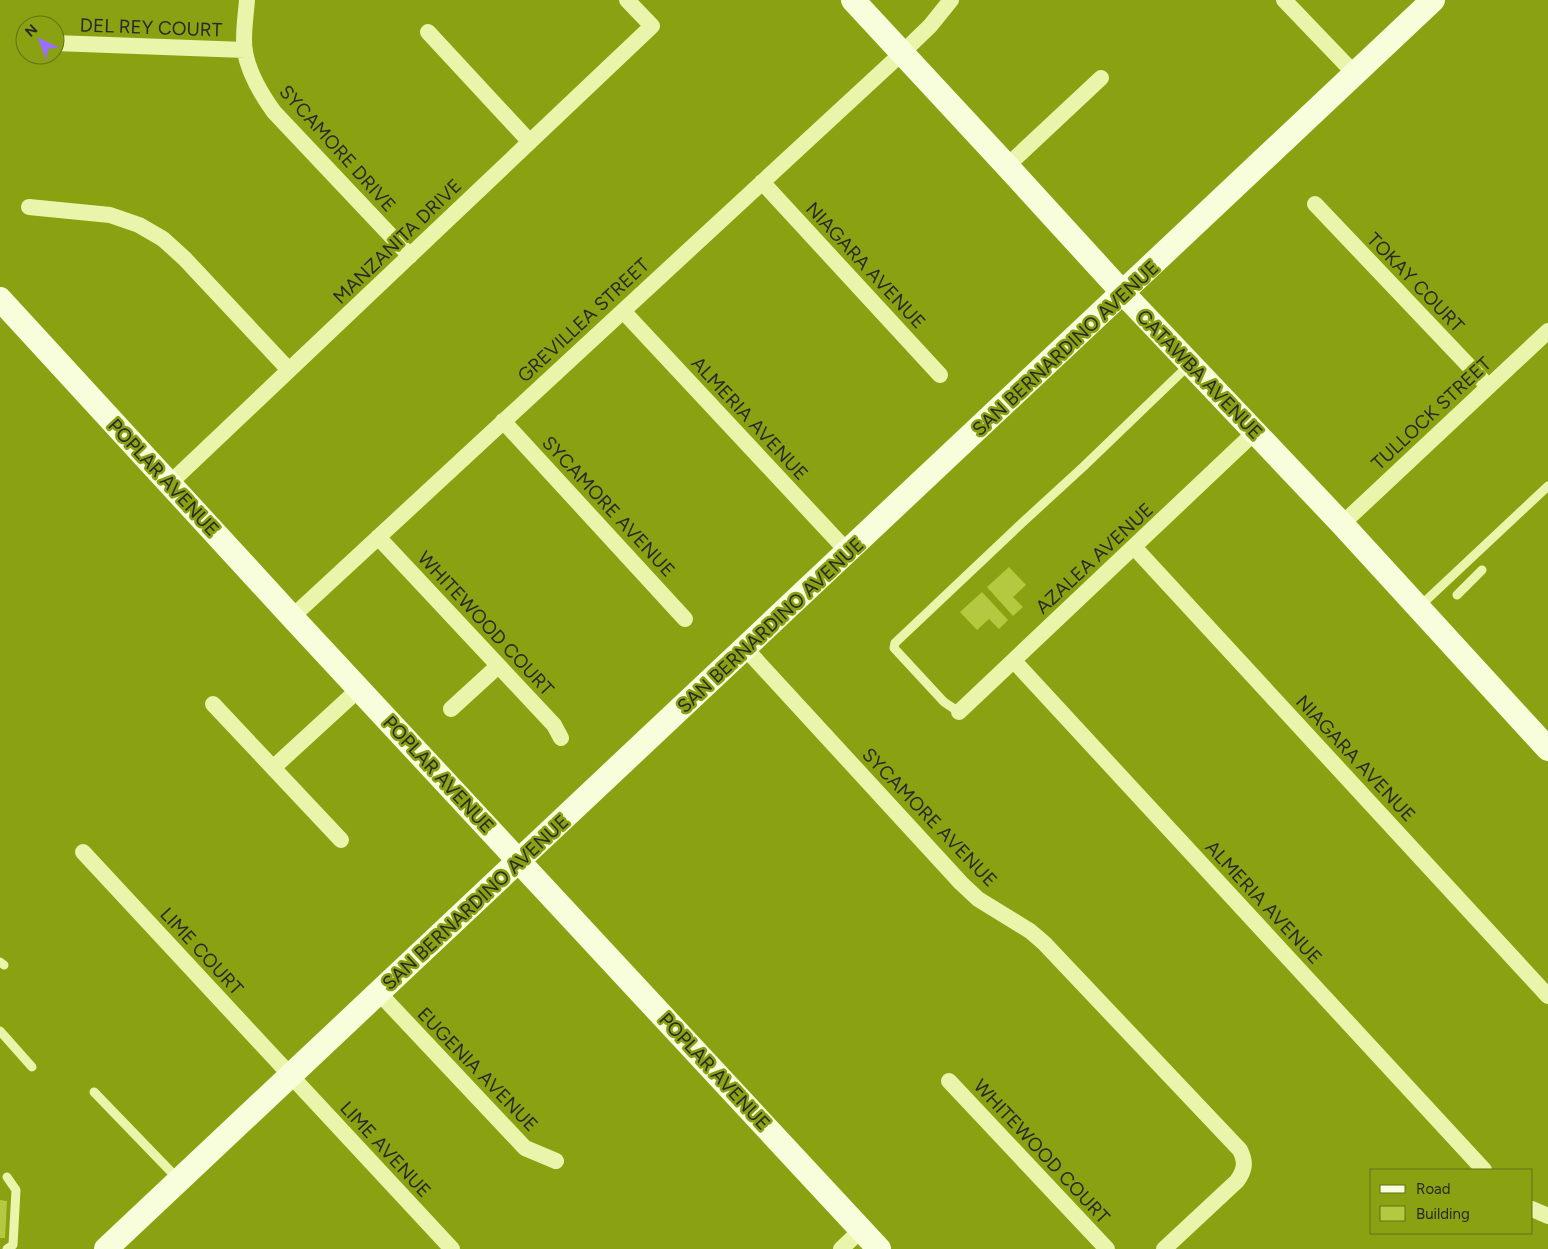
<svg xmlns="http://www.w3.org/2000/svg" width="1548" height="1249" viewBox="0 0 1548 1249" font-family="Figtree,sans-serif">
	<rect width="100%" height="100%" fill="#8aa112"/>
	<path fill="#b4c93f" d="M1009,567L1026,585L1013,597L1023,607L1013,616L987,587Z
		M982,592L1008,620L999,629L989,619L977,630L960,612Z
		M0,1200L7,1201L5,1238H0Z"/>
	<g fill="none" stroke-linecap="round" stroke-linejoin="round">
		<path stroke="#eaf5ab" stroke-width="9" d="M1457,595L1482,570
			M1419,607L1548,486
			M959,712L944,702L894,648L895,643L1023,522L1083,467L1190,364
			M0,962L4,965
			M0,1031L32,1067
			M94,1092L179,1180
			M7,1249L13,1245L16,1190L7,1177"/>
		<path stroke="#eaf5ab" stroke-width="16" d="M247,0C246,15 242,37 245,52C249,74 261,94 274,112L410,256
			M1284,0L1355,74
			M428,32L530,142
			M55,43L245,50
			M1007,166L1101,78
			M762,182L940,375
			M1315,204L1488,386
			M29,207L110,215L139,225L163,239L185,259L289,370
			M623,311L848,552
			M503,421L685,619
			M169,484L652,26L627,0
			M1342,524L1548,331
			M378,537L554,725L561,738
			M1134,547L1548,996
			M292,617L902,53L930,26L951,0
			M745,648L961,883L978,899L1030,931L1044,943L1240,1150C1246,1162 1245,1170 1237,1181L1164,1249
			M1014,661L1484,1170
			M213,704L341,840
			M451,709L498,666
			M959,712L1255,432
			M274,767L359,689
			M83,852L452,1249
			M379,993L525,1148L556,1161
			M949,1081L1107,1249
			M1532,1209L1548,1216
			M841,1249L861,1230"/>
		<path stroke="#f8fddb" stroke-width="24" d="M853,0L1007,166L1123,293L1342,524L1548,749
			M0,299L292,617L879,1249
			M106,1249L1433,0"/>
	</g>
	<g text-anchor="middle" stroke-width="5" stroke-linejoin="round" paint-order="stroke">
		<g font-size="19" fill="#292929" stroke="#8aa112">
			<text transform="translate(151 27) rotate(2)" y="7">DEL REY COURT</text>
			<text transform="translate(338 148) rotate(48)" y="7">SYCAMORE DRIVE</text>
			<text transform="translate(397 241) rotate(-44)" y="7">MANZANITA DRIVE</text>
			<text transform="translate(866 265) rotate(47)" y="7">NIAGARA AVENUE</text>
			<text transform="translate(1416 282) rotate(46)" y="7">TOKAY COURT</text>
			<text transform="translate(583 320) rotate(-43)" y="7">GREVILLEA STREET</text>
			<text transform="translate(1065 348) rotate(-43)" y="7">SAN BERNARDINO AVENUE</text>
			<text transform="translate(1200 374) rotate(46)" y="7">CATAWBA AVENUE</text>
			<text transform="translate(1431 413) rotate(-43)" y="7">TULLOCK STREET</text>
			<text transform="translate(750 418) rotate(47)" y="7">ALMERIA AVENUE</text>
			<text transform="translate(164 477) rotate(47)" y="7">POPLAR AVENUE</text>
			<text transform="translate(609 506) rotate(47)" y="7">SYCAMORE AVENUE</text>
			<text transform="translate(1094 558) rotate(-43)" y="7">AZALEA AVENUE</text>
			<text transform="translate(486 623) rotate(47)" y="7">WHITEWOOD COURT</text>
			<text transform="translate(770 625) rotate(-43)" y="7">SAN BERNARDINO AVENUE</text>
			<text transform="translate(1356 758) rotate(47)" y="7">NIAGARA AVENUE</text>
			<text transform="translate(439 774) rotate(47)" y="7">POPLAR AVENUE</text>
			<text transform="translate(930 817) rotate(46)" y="7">SYCAMORE AVENUE</text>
			<text transform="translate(475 902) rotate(-43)" y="7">SAN BERNARDINO AVENUE</text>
			<text transform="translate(1264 902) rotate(47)" y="7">ALMERIA AVENUE</text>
			<text transform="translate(202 951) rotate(47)" y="7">LIME COURT</text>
			<text transform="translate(478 1069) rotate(46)" y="7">EUGENIA AVENUE</text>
			<text transform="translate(715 1071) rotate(47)" y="7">POPLAR AVENUE</text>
			<text transform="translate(386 1149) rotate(47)" y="7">LIME AVENUE</text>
			<text transform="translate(1042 1151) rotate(47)" y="7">WHITEWOOD COURT</text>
		</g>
	</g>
	<rect x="1370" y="1169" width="162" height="65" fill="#8aa112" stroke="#63711b"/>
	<rect x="1380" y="1185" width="25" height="8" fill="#f8fddb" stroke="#63711b"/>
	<text x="1416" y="1194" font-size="15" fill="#292929">Road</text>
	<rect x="1380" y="1206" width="25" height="15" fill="#b4c93f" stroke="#63711b"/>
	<text x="1416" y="1219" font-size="15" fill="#292929">Building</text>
	<g transform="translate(40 40) rotate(317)"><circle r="24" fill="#8aa112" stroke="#63711b"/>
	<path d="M0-4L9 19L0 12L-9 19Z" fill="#9a6fff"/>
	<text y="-8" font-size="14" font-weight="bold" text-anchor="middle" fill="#292929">N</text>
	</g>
</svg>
